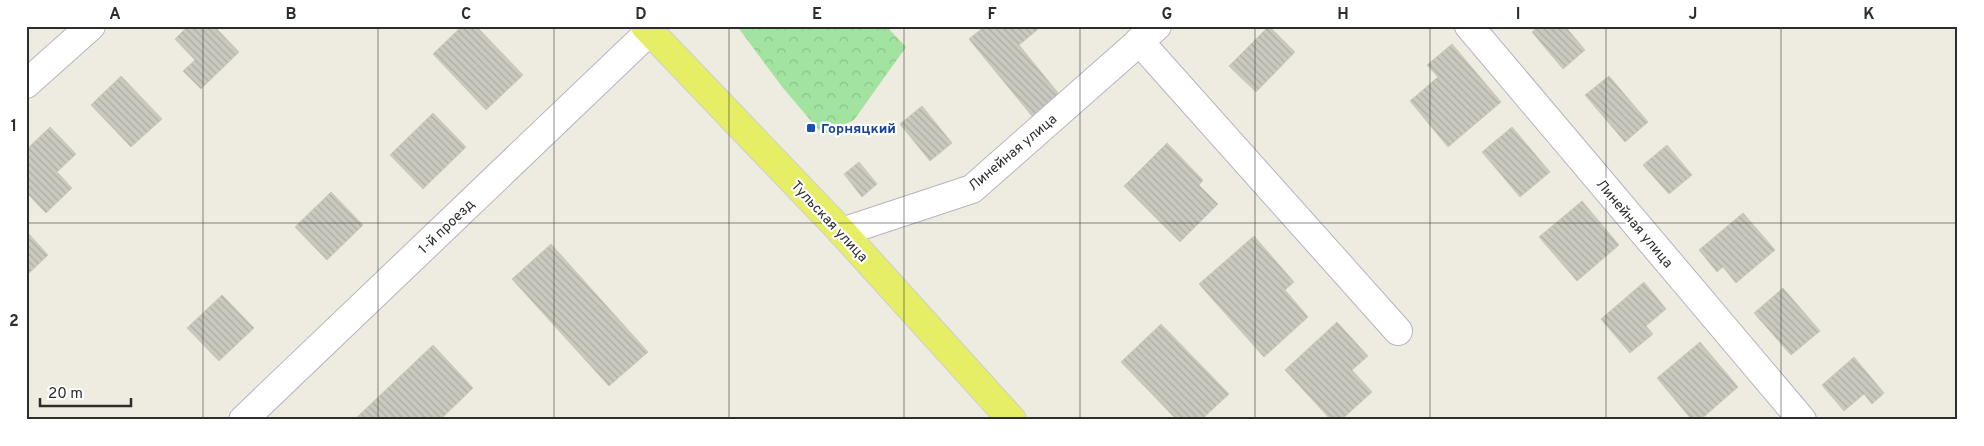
<svg xmlns="http://www.w3.org/2000/svg" width="1984" height="446" viewBox="0 0 1984 446" font-family="Overpass,sans-serif">
	<defs>
		<pattern id="forest-crowns" width="20" height="18" patternUnits="userSpaceOnUse" patternTransform="scale(1.25)"><rect width="20" height="18" fill="#a2e39f"/><path d="M2 6a3 3 0 1 1 6 0M12 15a3 3 0 1 1 6 0" fill="none" stroke="#8cc389"/></pattern>
		<pattern id="building-back-hatch" width="6" height="6" patternUnits="userSpaceOnUse" patternTransform="scale(1.25)"><rect width="6" height="6" fill="#cac9bf"/><path d="M-1 5l2 2M0 0l6 6M5-1l2 2" fill="none" stroke="#aeada4"/></pattern>
	</defs>
	<rect width="100%" height="100%" fill="#eeece1"/>
	<path fill="url(#forest-crowns)" d="M737,26H886L906,47L854,120L823,135L783,88Z"/>
	<path fill="url(#building-back-hatch)" stroke="#cac9ba" d="M188,26H214L239,52L201,89L183,71L195,60L175,39Z
		M462,26H476L523,75L486,110L433,54Z
		M985,26H1042L1019,45L1059,94L1032,116L969,39Z
		M1269,26L1295,52L1256,92L1229,66Z
		M1538,26H1565L1585,50L1563,69L1532,32Z
		M1452,44L1501,102L1448,147L1410,101L1438,77L1427,65Z
		M121,76L162,119L131,147L91,105Z
		M1609,76L1648,122L1625,142L1585,95Z
		M922,106L952,143L930,161L900,124Z
		M433,113L466,147L423,189L390,155Z
		M50,127L76,154L57,172L72,188L46,213L26,192V150Z
		M1512,127L1550,172L1520,197L1482,152Z
		M1167,143L1203,180L1199,185L1218,204L1180,242L1124,186Z
		M1667,145L1692,175L1669,194L1643,165Z
		M859,162L877,184L862,197L844,174Z
		M331,192L363,225L327,260L295,227Z
		M1582,201L1619,245L1577,281L1539,237Z
		M1743,213L1775,250L1736,283L1723,267L1717,272L1699,250Z
		M29,234L48,255L26,276V236Z
		M1254,236L1294,282L1285,290L1308,317L1264,357L1199,284Z
		M551,244L648,352L609,386L512,279Z
		M1644,282L1666,309L1646,326L1653,334L1630,353L1601,319Z
		M1783,288L1820,331L1791,355L1754,313Z
		M222,295L254,328L219,361L187,328Z
		M1337,322L1368,356L1352,370L1372,392L1341,420H1331L1285,370Z
		M1161,324L1229,394L1201,420H1177L1121,362Z
		M1700,342L1738,387L1700,420H1692L1657,378Z
		M433,345L473,388L440,420H354Z
		M1854,357L1884,393L1872,404L1864,394L1844,411L1822,385Z"/>
	<g fill="none" stroke-linecap="round" stroke-linejoin="round">
		<g stroke="#b5b4c0" stroke-width="30">
			<path id="minor" d="M1469,26L1802,420
				M1139,41L1398,331
				M26,84L91,26
				M842,232L972,189L1157,26
				M243,420L650,31"/>
		</g>
		<g stroke="#cdcdcd" stroke-width="30">
			<path id="primary" d="M645,26L842,232L1012,420"/>
		</g>
		<use href="#minor" stroke="#fff" stroke-width="28"/>
		<use href="#primary" stroke="#e6ee66" stroke-width="28"/>
	</g>
	<path fill="none" stroke="#2d2d2d" stroke-width="1" stroke-opacity="0.55" d="M203,26V420M378,26V420M554,26V420M729,26V420M904,26V420M1080,26V420M1255,26V420M1430,26V420M1606,26V420M1781,26V420M26,223H1958"/>
	<rect fill="#1a4fb4" stroke="#fff" stroke-width="2" x="806" y="123" width="10" height="10" rx="2.5"/>
	<g text-anchor="middle" stroke-width="4.5" stroke-linejoin="round" paint-order="stroke">
		<g font-size="14" font-weight="bold" fill="#164399" stroke="#fff" text-anchor="start">
			<text x="821" y="133">Горняцкий</text>
		</g>
		<g font-size="14" fill="#2d2d2d" stroke="#fff">
			<text transform="translate(1012 152) rotate(-40)" y="5">Линейная улица</text>
			<text transform="translate(830 221) rotate(47)" y="5">Тульская улица</text>
			<text transform="translate(1635 223) rotate(50)" y="5">Линейная улица</text>
			<text transform="translate(446 226) rotate(-44)" y="5">1-й проезд</text>
		</g>
	</g>
	<rect width="1984" height="446" fill="none" stroke="#ffffff" stroke-width="55"/>
	<path d="M40 398v8h91v-8" fill="none" stroke="#2d2d2d" stroke-width="2.5"/>
	<text x="48" y="398" font-size="15" fill="#2d2d2d" stroke="#ffffff" stroke-width="4" paint-order="stroke">20 m</text>
	<rect x="28" y="28" width="1928" height="390" fill="none" stroke="#2d2d2d" stroke-width="2"/>
	<g font-size="16" text-anchor="middle" font-weight="bold" fill="#2d2d2d">
		<text x="115" y="19">A</text>
		<text x="291" y="19">B</text>
		<text x="466" y="19">C</text>
		<text x="641" y="19">D</text>
		<text x="817" y="19">E</text>
		<text x="992" y="19">F</text>
		<text x="1167" y="19">G</text>
		<text x="1343" y="19">H</text>
		<text x="1518" y="19">I</text>
		<text x="1693" y="19">J</text>
		<text x="1869" y="19">K</text>
		<text x="14" y="131">1</text>
		<text x="14" y="326">2</text>
	</g>
</svg>
